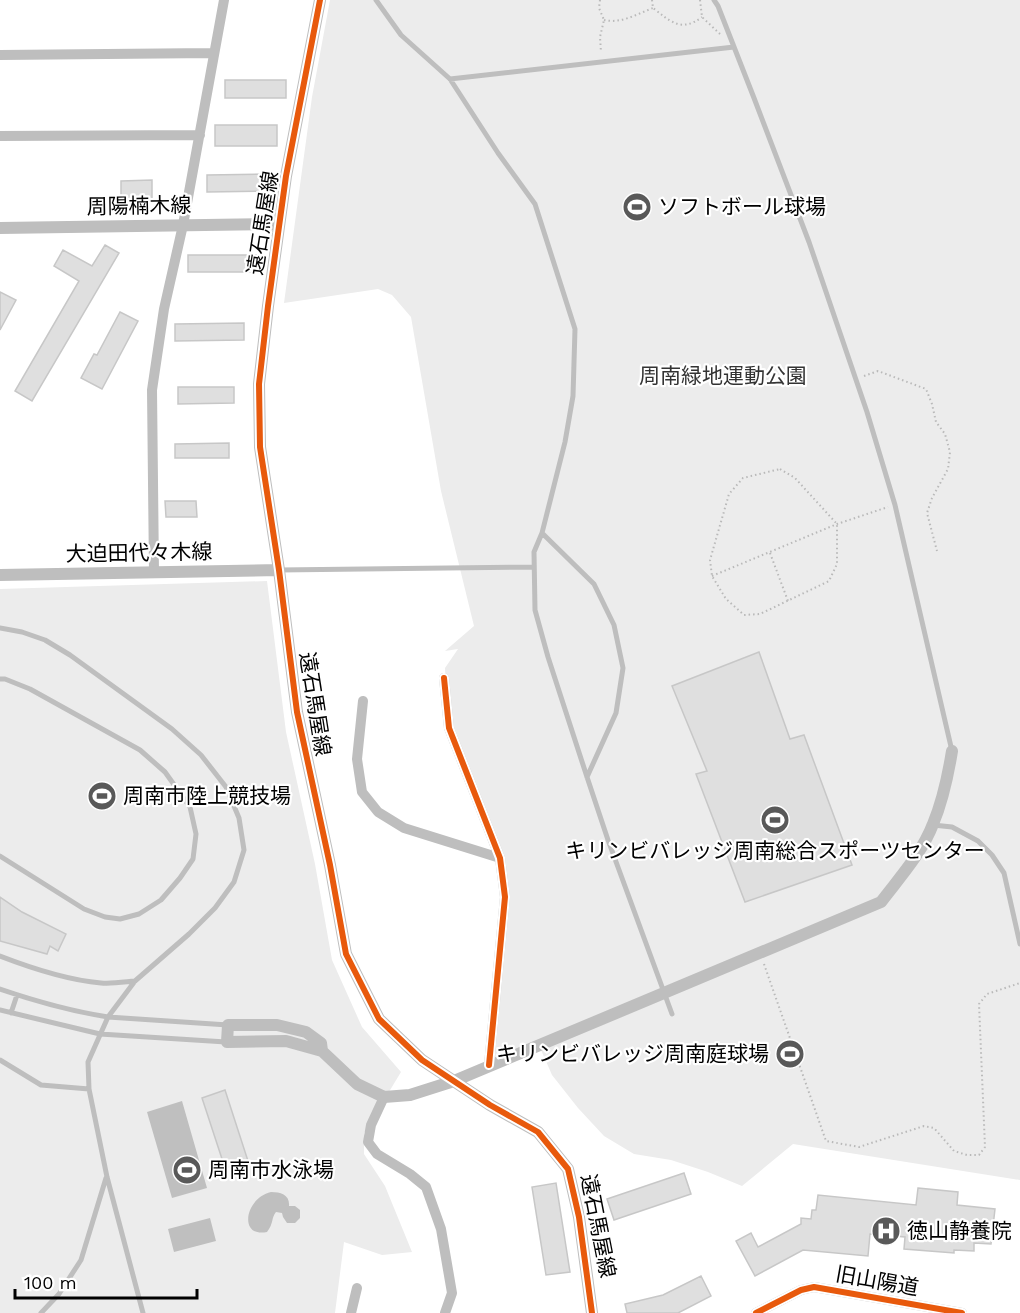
<svg xmlns="http://www.w3.org/2000/svg" width="1020" height="1313" viewBox="0 0 1020 1313" font-family="'Work Sans','Noto Sans JP',sans-serif">
	<rect width="100%" height="100%" fill="#fff"/>
	<path fill="#ececec" d="M330,0H1020V1180L793,1144L742,1186L708,1172L671,1160L634,1154L604,1136L578,1108L552,1075L538,1043L490,1065L501,945V866L448,726L445,668L458,649L445,651L474,626L441,491L411,317L392,295L378,289L284,303L312,97Z
		M267,581L286,732L315,864L332,960L362,1027L401,1072L364,1133V1154L385,1186L412,1252L382,1255L344,1242L335,1313H0V589Z"/>
	<path fill="#bfbfbf" d="M182,1101L207,1188L172,1198L147,1112Z
		M271,1192C281,1192 290,1195 289,1206H295L300,1210V1218L295,1223H287L283,1217L282,1213L276,1212C271,1218 274,1223 267,1232C238,1238 245,1198 271,1192Z
		M210,1218L216,1241L174,1252L168,1229Z"/>
	<path fill="#dfdfdf" stroke="#c7c7c7" stroke-width="1.5" d="M225,80H286V98H225Z
		M215,125H277V146H215Z
		M268,174V191L207,192V175Z
		M152,180V199H121V181Z
		M105,245L119,253L32,401L15,391L79,281L54,266L63,250L92,266Z
		M188,255H259V272H188Z
		M0,292L16,300L0,330Z
		M120,312L138,321L102,389L81,378L94,354L97,355Z
		M244,323V340L175,341V324Z
		M178,387H234V403L178,404Z
		M229,443V458H175V444Z
		M165,501H196L197,517H166Z
		M759,652L790,739L804,735L852,865L745,902L696,774L707,771L672,686Z
		M0,897L22,912L66,934L58,951L50,946L47,954L0,941Z
		M225,1090L248,1161L225,1168L202,1098Z
		M684,1173L691,1194L614,1220L607,1199Z
		M556,1183L570,1272L546,1275L532,1187Z
		M918,1188L958,1192L957,1205L995,1209L991,1244L974,1243V1251L954,1250V1253L904,1249L905,1237L870,1234L868,1256L803,1250L755,1276L736,1241L751,1233L758,1247L801,1224V1218L811,1219L812,1210H816L818,1195L916,1205Z
		M701,1276L711,1296L678,1313H627L625,1304L663,1295Z"/>
	<g fill="none" stroke-linecap="round" stroke-linejoin="round">
		<path stroke="#b9b9b9" stroke-width="2" stroke-dasharray="1.5 3" stroke-linecap="butt" d="M600,0L599,8L604,20L600,37L601,52
			M652,0L653,8C670,21 681,33 702,17
			M700,0L702,17L720,34
			M604,20C621,24 637,14 653,8
			M864,376L878,371L926,389L932,404L936,422L945,434L950,452L948,469L932,498L927,513L937,551
			M780,469L795,478L837,524V564L829,581L760,614L744,615L726,599L712,576L710,560L729,494L743,478Z
			M770,553L788,601
			M712,576L837,524L888,507
			M764,964L826,1141L859,1147L924,1126L934,1128L954,1151L967,1155H979L985,1147L979,1004L987,994L1020,983"/>
		<path stroke="#bebebe" stroke-width="5" d="M376,0L401,35L450,79L498,153L535,204L575,329L573,396L565,442L542,533L534,552L535,610L548,657L587,777L608,840L672,1014
			M714,0L718,6L754,98L809,242L867,412L895,505L952,751
			M450,79L734,47
			M542,533L594,584L614,625L623,668L616,713L587,777
			M279,570L534,567
			M0,628L22,632L45,640L70,655L172,729L201,755L226,787L239,818L244,850L234,882L215,908L189,934L135,981L108,1017L88,1062L89,1089L107,1177L143,1313
			M0,679H5L30,689L140,750L165,772L190,807L196,834L193,859L180,878L161,900L139,914L120,919L105,917L84,909L0,856
			M933,825L952,827L978,841L992,855L1004,873L1020,944
			M0,956C31,968 68,980 101,983C112,984 124,982 135,981
			M0,989C35,1001 71,1011 108,1017L228,1025
			M0,1010L100,1034L226,1042
			M11,1013L17,995
			M0,1060L41,1085L89,1089
			M41,1313L59,1294L81,1260L106,1178"/>
		<path stroke="#bebebe" stroke-width="10" d="M0,55L213,53
			M0,136L200,135
			M154,573L152,390L164,309L183,225L224,0
			M444,678L449,728L500,858L505,897L489,1065
			M363,701L357,759L362,792L378,812L404,828L500,858
			M384,1097L371,1125L368,1142L377,1154L410,1174L426,1187L441,1229L452,1293L445,1313
			M351,1313L357,1288
			M756,1313L801,1290L814,1287L962,1313"/>
		<path stroke="#bebebe" stroke-width="12" d="M320,0L286,176L268,306L259,384L260,447L279,570L297,712L330,865L346,954L379,1019L422,1060L490,1105L538,1132L568,1169L579,1217L592,1313
			M0,228L279,224
			M0,575L279,570
			M322,1051L321,1043L306,1032L277,1025H228L227,1042L286,1041L322,1051L357,1084L384,1097L410,1095L454,1081L881,902C900,877 922,853 933,824C943,800 948,776 952,751"/>
		<g stroke="#fff" stroke-width="10">
			<path id="cycleway" d="M320,0L286,176L268,306L259,384L260,447L279,570L297,712L330,865L346,954L379,1019L422,1060L490,1105L538,1132L568,1169L579,1217L592,1313
				M444,678L449,728L500,858L505,897L489,1065
				M756,1313L801,1290L814,1287L962,1313"/>
		</g>
		<use href="#cycleway" stroke="#e8590c" stroke-width="6"/>
	</g>
	<defs>
		<g id="stadium-disc" transform="scale(1.5)"><circle r="9.5" fill="#595959" stroke="#fff"/><path d="M0-5a6.5 5 0 1 0 0 10a6.5 5 0 1 0 0-10ZM-3.5-1.8h7v3.6h-7Z" fill="#fff"/></g>
		<g id="hospital-disc" transform="scale(1.5)"><circle r="9.5" fill="#595959" stroke="#fff"/><path d="M-5-5h3v3.5h4V-5h3V5h-3V1.5h-4V5h-3Z" fill="#fff"/></g>
	</defs>
	<g fill-rule="evenodd">
		<use href="#stadium-disc" x="637" y="207"/>
		<use href="#stadium-disc" x="102" y="796"/>
		<use href="#stadium-disc" x="775" y="820"/>
		<use href="#stadium-disc" x="790" y="1054"/>
		<use href="#stadium-disc" x="187" y="1170"/>
		<use href="#hospital-disc" x="886" y="1231"/>
	</g>
	<g text-anchor="middle" stroke-width="4.5" stroke-linejoin="round" paint-order="stroke">
		<g font-size="21" fill="#000" stroke="#fff">
			<text transform="translate(139 206) rotate(-1)" y="7">周陽楠木線</text>
			<text transform="translate(263 223) rotate(-81)" y="7">遠石馬屋線</text>
			<text transform="translate(139 553) rotate(-1)" y="7">大迫田代々木線</text>
			<text transform="translate(315 704) rotate(81)" y="7">遠石馬屋線</text>
			<text transform="translate(598 1226) rotate(79)" y="7">遠石馬屋線</text>
			<text transform="translate(877 1281) rotate(10)" y="7">旧山陽道</text>
		</g>
		<g font-size="21" fill="#000" stroke="#fff" text-anchor="start">
			<text x="658" y="214">ソフトボール球場</text>
			<text x="123" y="803">周南市陸上競技場</text>
			<text x="775" y="858" text-anchor="middle">キリンビバレッジ周南総合スポーツセンター</text>
			<text x="769" y="1061" text-anchor="end">キリンビバレッジ周南庭球場</text>
			<text x="208" y="1177">周南市水泳場</text>
			<text x="907" y="1238">徳山静養院</text>
		</g>
		<g font-size="21" fill="#333" stroke="#fff">
			<text x="723" y="383">周南緑地運動公園</text>
		</g>
	</g>
	<path d="M15 1289v9h182v-9" fill="none" stroke="#000000" stroke-width="3"/>
	<text x="24" y="1289" font-size="18" fill="#000000" stroke="#ffffff" stroke-width="4.5" paint-order="stroke">100 m</text>
</svg>
